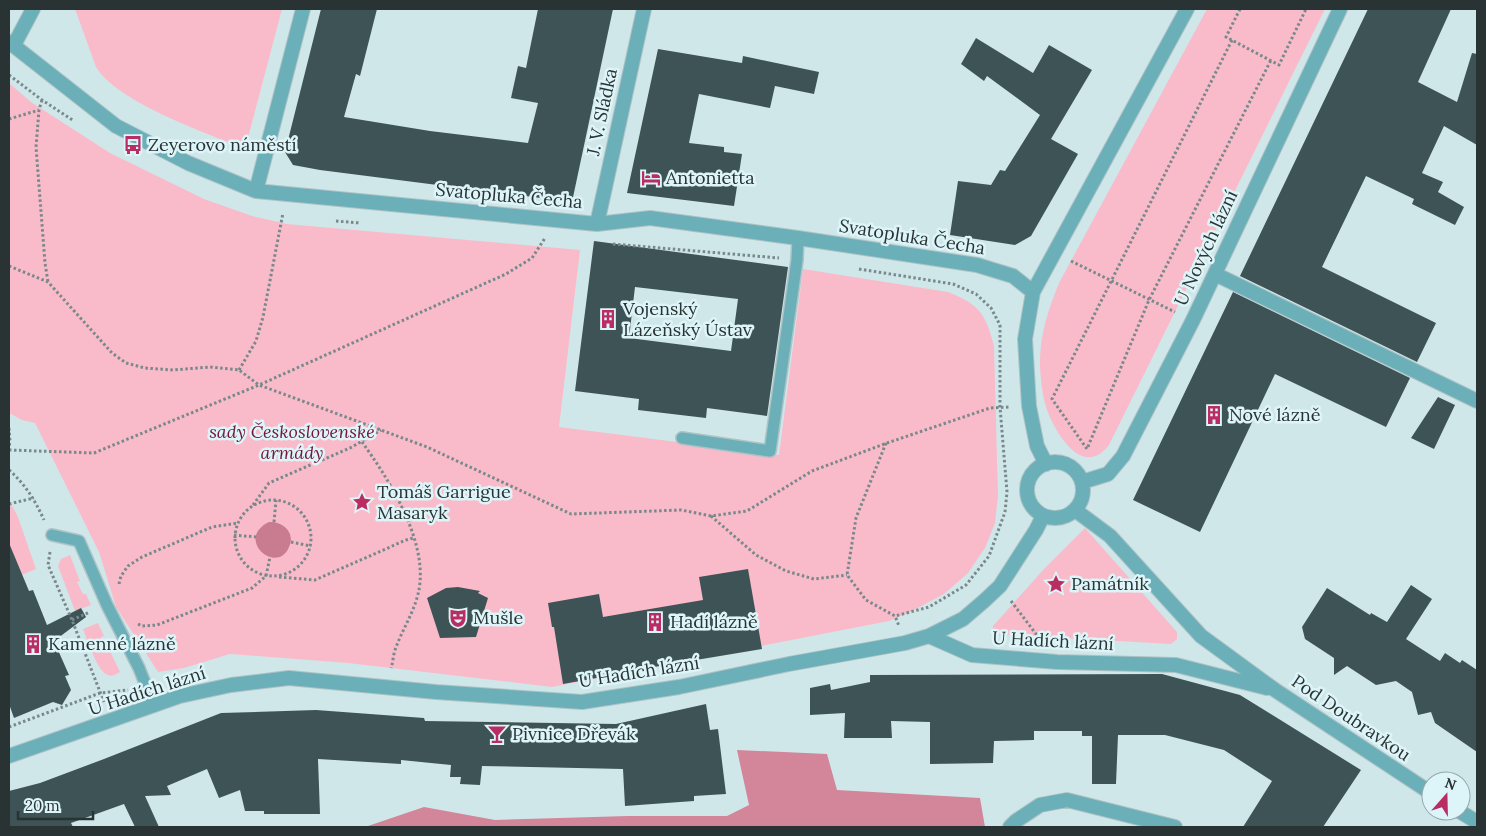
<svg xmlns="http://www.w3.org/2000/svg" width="1486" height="836" viewBox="0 0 1486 836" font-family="Lora,serif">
	<rect width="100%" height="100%" fill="#d0e7ea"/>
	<path fill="#f9bbca" d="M75,9H282L245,149C205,132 118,103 96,67Z
		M1207,9H1325L1109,445C1083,479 1056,434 1047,410C1042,395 1040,376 1040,361C1040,333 1049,308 1059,283Z
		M9,83L31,102L110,153L204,199L252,216L287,224L580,250L559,427L779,455L803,269L948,292C979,304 986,314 994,346L998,496L995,523L985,548L968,573L944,594L912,611L889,621L552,687L348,663L230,654L184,668L158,672L116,607L99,552L35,423L22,420L9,413Z
		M9,500L18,517L36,569L9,580Z
		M1085,528L1177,632V639L1171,644L992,634L993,626L1044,569Z
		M70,555L80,581L77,582L83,594H86L91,605L75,611L58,566L61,559Z
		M98,623L104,636L101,637L106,650L109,649L120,672C116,674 113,677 108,675C98,673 87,639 83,629Z"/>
	<path fill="#d3859a" d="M737,750L827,754L837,790L980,798L985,827H365L424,807L495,820L628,816H727L749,805Z"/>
	<path fill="#c97c90" d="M269,522C282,521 296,532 289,547C277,576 234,539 269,522Z"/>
	<path fill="#3e5355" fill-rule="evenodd" d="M321,9H377L360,76L356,74L344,117L430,131L528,143L538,103L511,98L518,66L526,68L538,9H613L572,202L320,170L293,165L285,152Z
		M1368,9H1451L1418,82L1457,102L1472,53L1477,54V145L1444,126L1422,173L1443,182L1438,192L1464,207L1455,225L1412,204L1414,199L1366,176L1322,267L1436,323L1417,362L1240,276Z
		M976,38L1033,73L1049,45L1092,70L1051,139L1078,154L1031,236L1015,245L950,235L958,181L991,185L1000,170L1005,171L1040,115L987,76L984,81L961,64Z
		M658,49L742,63L743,56L819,72L814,94L775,86L770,108L699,94L689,143L724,147V152L742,154L734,206L627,193Z
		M594,241L788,267L767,416L707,408L706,418L638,410L639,399L575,391ZM635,287L738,299L731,351L629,338Z
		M1233,292L1410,378L1386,427L1275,374L1200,532L1133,500Z
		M1438,397L1455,405L1434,449L1411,438Z
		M9,543L29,591L33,590L47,625L81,608L86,617L54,641L69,675L65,676L71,690L62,705L53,702L14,718L9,704Z
		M748,569L762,649L612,674L613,675L563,684L554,627H552L548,603L599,594L603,617L703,600L699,577Z
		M1411,585L1432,599L1406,639L1440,661L1445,653L1460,663L1462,660L1477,670V752L1435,723L1431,712L1418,715L1412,692L1396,681L1376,685L1347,666L1334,675V658L1305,639L1302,627L1327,588L1370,615L1371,613L1387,622Z
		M458,587L480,591L478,593L488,598L476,637L440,638L427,598L446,588Z
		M1162,674L1240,695L1361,770L1323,827H1243L1272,781L1224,750L1165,735H1118L1116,784H1092V736H1082V731H1034V740L994,741L993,763L930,764V722L891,721L892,738H844L845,713L810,715V688L830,684L831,690L870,682V675Z
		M706,704L710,730L718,729L726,794L694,796V801L625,806L623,769L482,766L480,785L460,784L461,777H450L451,765L401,760V764L318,759L320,814H264V811H245L240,790L219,798L207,769L167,786L171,795L145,796L159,827H135L124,804L71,823L73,827H9V791L40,783L104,759L221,713L316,710L424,718L425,721L616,724Z"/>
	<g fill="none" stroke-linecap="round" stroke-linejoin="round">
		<g stroke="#afc3c6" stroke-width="14">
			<path id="service" d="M682,438L770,451L797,260L798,238
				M52,535L79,541L107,605L139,668L154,706"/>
		</g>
		<g stroke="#afc3c6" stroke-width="16">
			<path id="minor" d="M9,42L116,126L188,163L256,191L597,224L650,218L798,238L977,265L1013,276L1033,292
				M14,45L33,9
				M256,191L303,9
				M597,224L644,9
				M1215,274L1477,401
				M1027 490a28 28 0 1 1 56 0a28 28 0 1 1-56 0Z
				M1046,464L1037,446L1029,406L1025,339L1033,292L1187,9
				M1082,482L1108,474L1123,456L1193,320L1340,9
				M1075,510L1110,536L1201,636L1275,690L1431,793
				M929,636L972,655L1057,662L1176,665L1267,688
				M9,756L180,696L231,685L289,678L436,692L582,702L679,687L789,664L905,643L929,636L963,619L984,601L1000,586L1036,530L1043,516
				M1459,811L1477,822
				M1010,827L1016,821L1040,805L1067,800L1175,827"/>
		</g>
		<path stroke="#79898b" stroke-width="3" stroke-dasharray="2.5 2.5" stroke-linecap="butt" d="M1240,9L1226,37L1279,65L1306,9
			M1232,40L1052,399L1087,449L1149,300L1271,60
			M9,75L42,100L74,121
			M42,100L39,110L36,147L45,263L48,282
			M9,119L39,110
			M336,221L360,223
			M613,244L779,258
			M1071,261L1175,312
			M9,266L48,282L112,353L126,363L145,368L173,370L210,367L239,370L259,385L427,447L571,514L681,510L711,516L747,511L812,471L887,443L990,408L1010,407
			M859,269L953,284L976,294L991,308L1000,325V407L1007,492L1005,512L989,556L966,585L929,607L895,616
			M239,370L256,341L263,317L283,213
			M9,428L10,441L9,448
			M362,442C388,478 424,535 420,582C418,607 403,627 395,650C393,656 393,663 391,668
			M886,443L856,518L847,575L866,600L895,616L899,626
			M9,450L94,453L259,385L506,274L532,258L545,238
			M9,470C25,484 35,500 44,520
			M235 538a38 38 0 1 1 76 0a38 38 0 1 1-76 0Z
			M9,504L34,498
			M253,505L269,483L352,447L381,430
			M711,516L756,555L786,571L814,579L847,575
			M274,522L276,500
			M234,535L256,537
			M291,542L311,546
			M50,552L48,565L72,620L104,702
			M279,577L315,580L406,540L413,538
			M119,584L121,576L128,566L142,557L212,527L238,523
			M1011,601L1042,642
			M72,620L90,612
			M138,624L142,626L157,625L252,588L266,576L270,557
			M9,727L100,693L128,690"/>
		<use href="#service" stroke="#6bb0b9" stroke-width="11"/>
		<use href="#minor" stroke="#6bb0b9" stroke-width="14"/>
	</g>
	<defs>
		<g id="bus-bare" transform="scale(1.5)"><path d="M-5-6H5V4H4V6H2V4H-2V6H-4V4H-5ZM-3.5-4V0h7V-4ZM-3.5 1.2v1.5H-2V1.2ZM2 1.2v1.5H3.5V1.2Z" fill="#b92d63" stroke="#ddf5f8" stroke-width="2.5" paint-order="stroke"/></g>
		<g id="hotel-bare" transform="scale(1.5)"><path d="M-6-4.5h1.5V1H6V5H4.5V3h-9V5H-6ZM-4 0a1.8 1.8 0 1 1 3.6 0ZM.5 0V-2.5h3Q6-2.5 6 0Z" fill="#b92d63" stroke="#ddf5f8" stroke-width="2.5" paint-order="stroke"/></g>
		<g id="building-bare" transform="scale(1.5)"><path d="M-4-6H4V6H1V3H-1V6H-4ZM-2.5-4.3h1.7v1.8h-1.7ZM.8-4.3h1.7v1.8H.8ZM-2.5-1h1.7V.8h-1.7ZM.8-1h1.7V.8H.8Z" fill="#b92d63" stroke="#ddf5f8" stroke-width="2.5" paint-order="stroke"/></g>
		<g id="sight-bare" transform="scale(1.5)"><path d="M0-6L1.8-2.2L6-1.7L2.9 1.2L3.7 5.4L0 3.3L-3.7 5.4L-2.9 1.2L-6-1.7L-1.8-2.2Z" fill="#b92d63" stroke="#ddf5f8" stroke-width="2.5" paint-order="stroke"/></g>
		<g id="theatre-bare" transform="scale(1.5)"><path d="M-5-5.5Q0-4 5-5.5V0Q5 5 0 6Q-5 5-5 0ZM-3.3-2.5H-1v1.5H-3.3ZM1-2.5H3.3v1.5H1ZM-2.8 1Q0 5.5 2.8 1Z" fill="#b92d63" stroke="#ddf5f8" stroke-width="2.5" paint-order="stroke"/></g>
		<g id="bar-bare" transform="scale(1.5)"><path d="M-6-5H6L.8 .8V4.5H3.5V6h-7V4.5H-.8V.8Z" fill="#b92d63" stroke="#ddf5f8" stroke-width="2.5" paint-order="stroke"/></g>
	</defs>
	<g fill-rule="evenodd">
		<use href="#bus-bare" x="133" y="145"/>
		<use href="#hotel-bare" x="651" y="178"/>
		<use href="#building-bare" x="608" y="319"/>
		<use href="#building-bare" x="1214" y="415"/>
		<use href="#sight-bare" x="362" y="502"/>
		<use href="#sight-bare" x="1056" y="584"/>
		<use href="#theatre-bare" x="458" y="618"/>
		<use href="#building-bare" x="655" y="622"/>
		<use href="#building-bare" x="33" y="644"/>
		<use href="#bar-bare" x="497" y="734"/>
	</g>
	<g text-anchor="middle" stroke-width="5" stroke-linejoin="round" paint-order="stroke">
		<g font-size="18" fill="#2a3334" stroke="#ddf5f8">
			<text transform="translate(602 112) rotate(-78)" y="6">J. V. Sládka</text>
			<text transform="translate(509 196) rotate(5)" y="6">Svatopluka Čecha</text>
			<text transform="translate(912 237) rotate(9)" y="6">Svatopluka Čecha</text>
			<text transform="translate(1206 248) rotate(-65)" y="6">U Nových lázní</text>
			<text transform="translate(1053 641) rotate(3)" y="6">U Hadích lázní</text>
			<text transform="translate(639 672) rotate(-9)" y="6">U Hadích lázní</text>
			<text transform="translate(147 691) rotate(-18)" y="6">U Hadích lázní</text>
			<text transform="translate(1351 718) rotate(34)" y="6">Pod Doubravkou</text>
		</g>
		<g font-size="18" fill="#2a3334" stroke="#ddf5f8" text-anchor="start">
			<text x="148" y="151">Zeyerovo náměstí</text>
			<text x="666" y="184">Antonietta</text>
			<text x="623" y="315">Vojenský<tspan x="623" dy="21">Lázeňský Ústav</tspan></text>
			<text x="1229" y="421">Nové lázně</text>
			<text x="377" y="498">Tomáš Garrigue<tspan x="377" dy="21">Masaryk</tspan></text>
			<text x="1071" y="590">Památník</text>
			<text x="473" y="624">Mušle</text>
			<text x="670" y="628">Hadí lázně</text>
			<text x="48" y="650">Kamenné lázně</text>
			<text x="512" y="740">Pivnice Dřevák</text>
		</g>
		<g font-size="18" font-style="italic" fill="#73163a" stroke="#ddf5f8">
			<text x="292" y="438">sady Československé<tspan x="292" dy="21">armády</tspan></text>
		</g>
	</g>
	<rect width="1486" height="836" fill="none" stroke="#2a3334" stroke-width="20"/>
	<g transform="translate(1446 796) rotate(20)"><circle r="24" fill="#ddf5f8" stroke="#95a7aa"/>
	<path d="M0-4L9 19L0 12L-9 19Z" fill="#b92d63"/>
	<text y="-8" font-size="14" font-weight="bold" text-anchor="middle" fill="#2a3334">N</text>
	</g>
	<path d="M18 811v8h75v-8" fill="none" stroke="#2a3334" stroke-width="2.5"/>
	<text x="25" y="811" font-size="15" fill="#2a3334" stroke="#ddf5f8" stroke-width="4" paint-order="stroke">20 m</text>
</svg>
